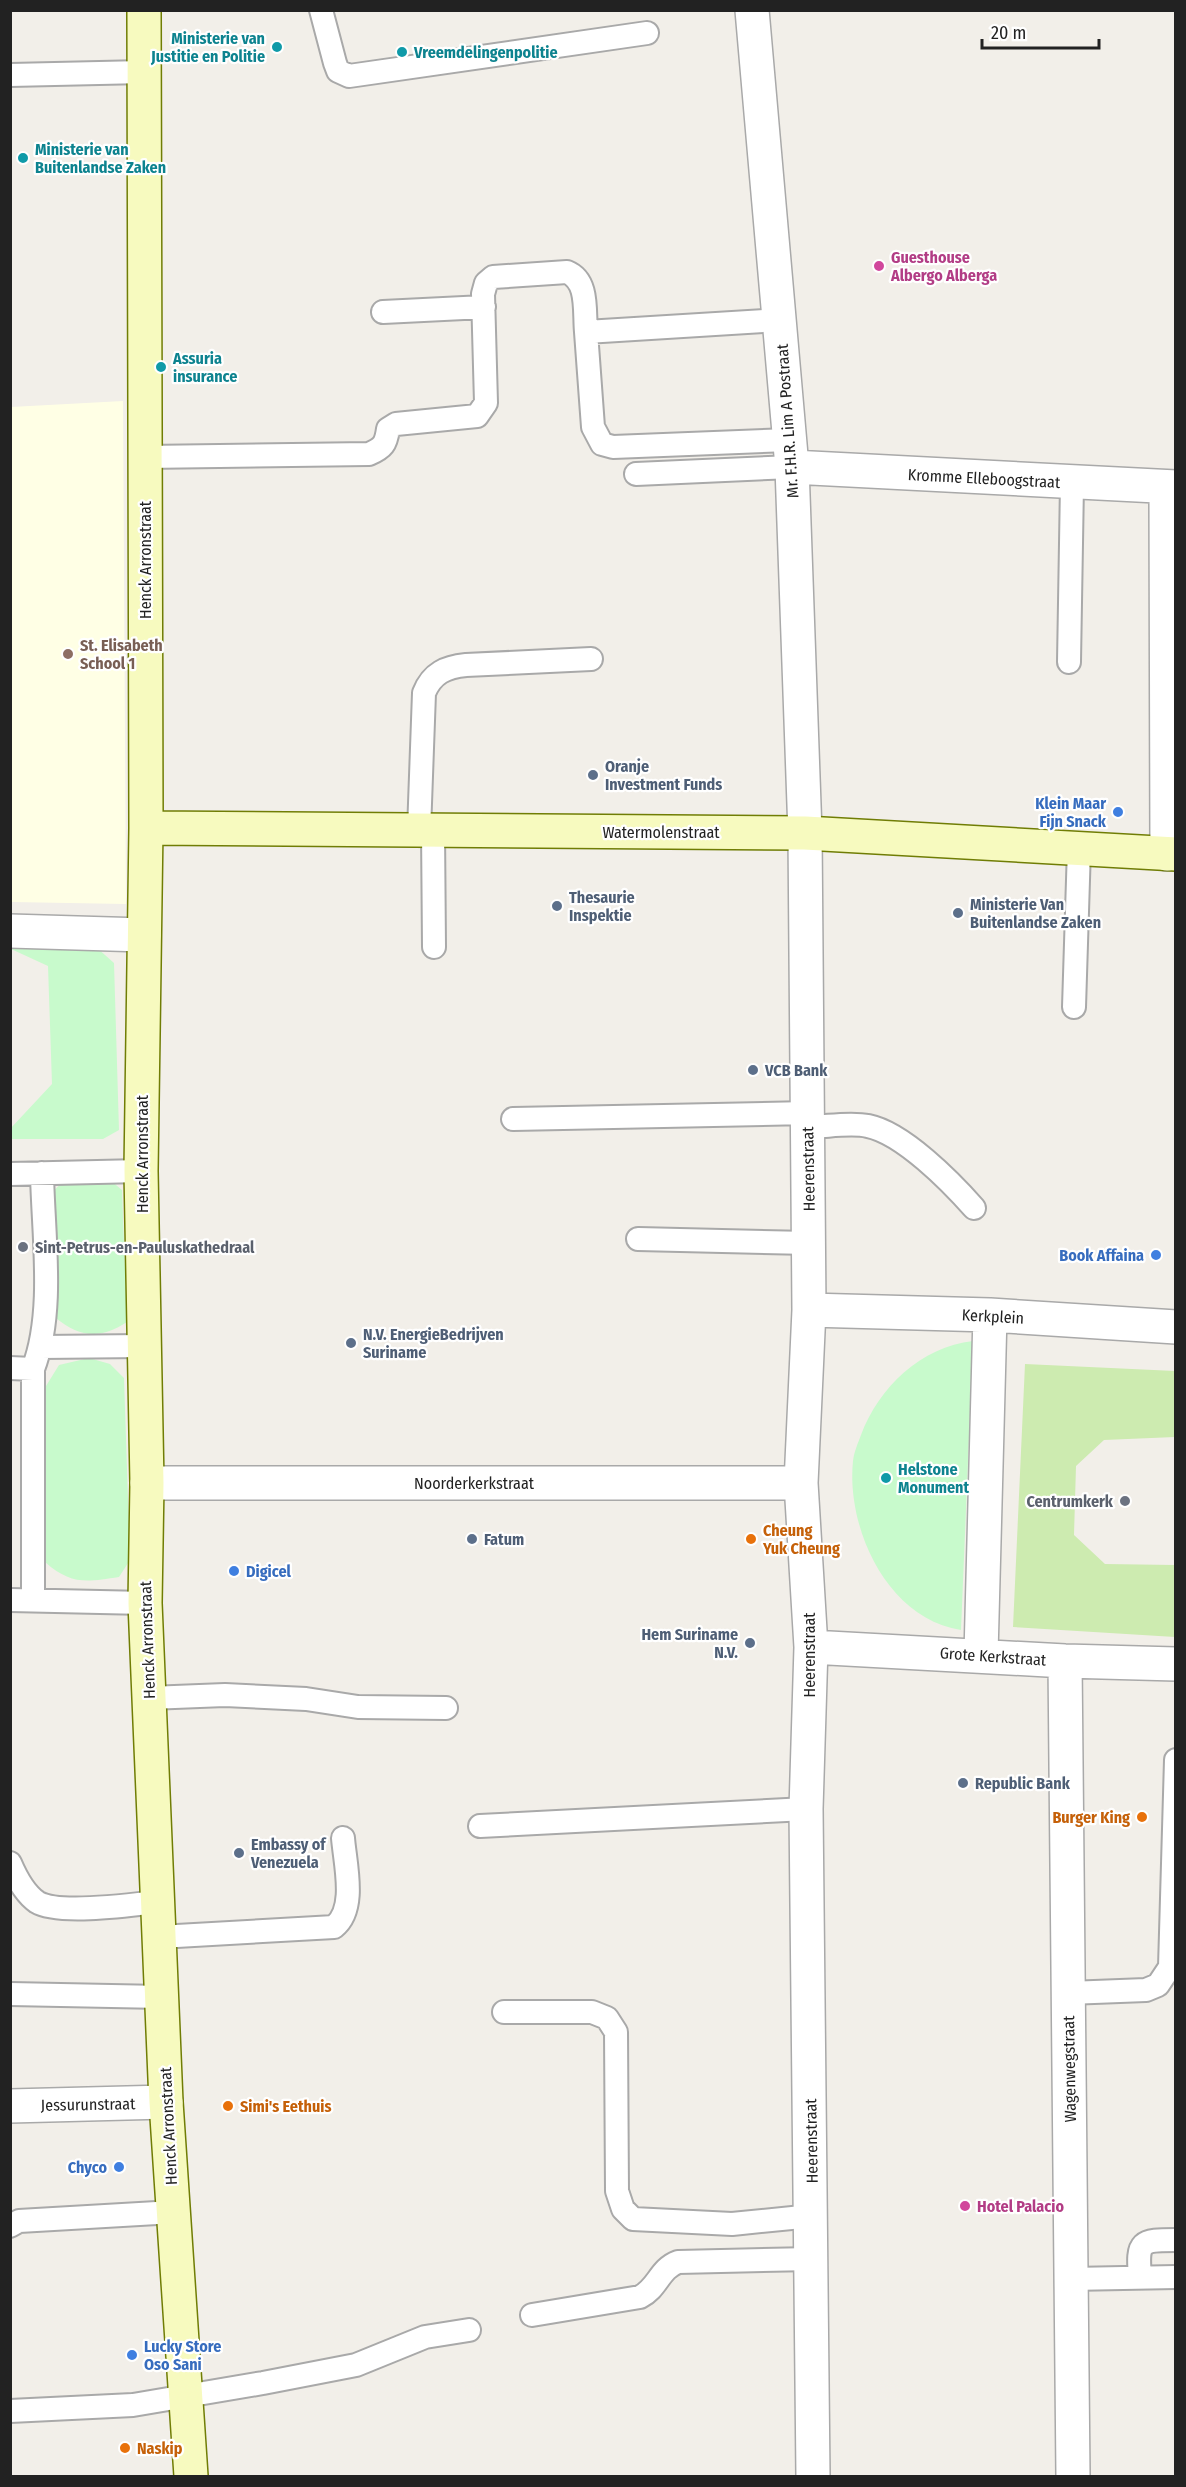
<svg xmlns="http://www.w3.org/2000/svg" width="1186" height="2487" viewBox="0 0 1186 2487" font-family="'Fira Sans Condensed',sans-serif">
	<rect width="100%" height="100%" fill="#f2efe9"/>
	<path fill="#ffffe5" d="M123,401L126,904L11,902V407Z"/>
	<path fill="#cdebb0" d="M1025,1364L1175,1371V1437L1104,1440L1076,1466L1074,1535L1105,1564L1175,1565V1637L1013,1627Z"/>
	<path fill="#c8facc" d="M96,947L114,963L119,1130L103,1139H11L10,1129L52,1084L48,966L11,949Z
		M66,1179L110,1180L122,1190L127,1322C101,1339 80,1338 56,1318L50,1194Z
		M973,1341L961,1630C888,1619 846,1529 853,1461C854,1452 858,1443 861,1435C879,1387 921,1347 973,1341Z
		M89,1358L110,1364L124,1378L130,1560L119,1577C86,1582 71,1585 45,1562L46,1386L59,1365Z"/>
	<g fill="none" stroke-linecap="round" stroke-linejoin="round">
		<g stroke="#a9a9a9" stroke-width="26">
			<path id="service" d="M321,10L335,63L338,71L349,76L647,33
				M10,75L144,72
				M383,312L484,307
				M586,332L593,427L602,444L613,447L789,440
				M145,457L369,454C383,448 386,444 388,429L396,424L477,416L486,403L483,294L486,283L493,277L567,272C589,281 584,311 586,332L779,320
				M636,474L792,467
				M1069,662L1072,484
				M433,830L434,947
				M419,831L424,693C432,673 446,667 466,665L591,659
				M1074,1007L1079,848
				M513,1119L808,1113
				M807,1127C826,1127 850,1122 868,1126C903,1133 951,1182 974,1208
				M10,1174L141,1171
				M638,1239L809,1243
				M40,1347L144,1346
				M10,1368L33,1369
				M10,1600L145,1603
				M33,1600V1369C55,1312 43,1234 42,1173
				M149,1698L225,1695L306,1699L358,1707L446,1708
				M480,1826L806,1809
				M10,1863C16,1877 24,1893 37,1902C58,1915 131,1905 157,1902
				M159,1937L334,1927C357,1909 345,1864 343,1838
				M1068,1993L1146,1990L1158,1985L1170,1967L1176,1760
				M10,1994L162,1997
				M504,2012H592L607,2018L616,2032L617,2191L623,2209L633,2219L732,2224L812,2216
				M10,2226L19,2221L174,2212
				M1140,2277C1137,2241 1140,2240 1176,2240
				M1071,2279L1176,2277
				M532,2315L640,2297C658,2288 659,2269 678,2262L812,2259
				M10,2411L133,2405L263,2383L356,2365L425,2337L469,2330"/>
		</g>
		<g stroke="#a9a9a9" stroke-width="36">
			<path id="minor" d="M752,10L792,467L805,833L809,1310L801,1483L811,1647L806,1809L813,2476
				M792,467L1176,487
				M1166,487L1167,854
				M10,931L144,935
				M809,1310L990,1315L1176,1327
				M147,1483H801
				M811,1647L1065,1661L1176,1664
				M981,1654L990,1315
				M1065,1661L1073,2476
				M10,2106L166,2102"/>
		</g>
		<g stroke="#707d05" stroke-width="36">
			<path id="secondary" d="M144,10L146,828L141,1171L147,1483L145,1603L166,2102L191,2476
				M146,828L805,833L1176,854"/>
		</g>
		<use href="#service" stroke="#fff" stroke-width="22"/>
		<use href="#minor" stroke="#fff" stroke-width="33"/>
		<use href="#secondary" stroke="#f7fabf" stroke-width="33"/>
	</g>
	<g fill="#0f9aa8" stroke="#fff" stroke-width="2">
		<circle cx="277" cy="47" r="6"/>
		<circle cx="402" cy="52" r="6"/>
		<circle cx="23" cy="158" r="6"/>
		<circle cx="161" cy="367" r="6"/>
		<circle cx="886" cy="1478" r="6"/>
	</g>
	<g fill="#d1479c" stroke="#fff" stroke-width="2">
		<circle cx="879" cy="266" r="6"/>
		<circle cx="965" cy="2206" r="6"/>
	</g>
	<circle fill="#8d6e63" stroke="#fff" stroke-width="2" cx="68" cy="654" r="6"/>
	<g fill="#5c6f8a" stroke="#fff" stroke-width="2">
		<circle cx="593" cy="775" r="6"/>
		<circle cx="557" cy="906" r="6"/>
		<circle cx="958" cy="913" r="6"/>
		<circle cx="753" cy="1070" r="6"/>
		<circle cx="351" cy="1343" r="6"/>
		<circle cx="472" cy="1539" r="6"/>
		<circle cx="750" cy="1643" r="6"/>
		<circle cx="963" cy="1783" r="6"/>
		<circle cx="239" cy="1853" r="6"/>
	</g>
	<g fill="#3f7fe0" stroke="#fff" stroke-width="2">
		<circle cx="1118" cy="812" r="6"/>
		<circle cx="1156" cy="1255" r="6"/>
		<circle cx="234" cy="1571" r="6"/>
		<circle cx="119" cy="2167" r="6"/>
		<circle cx="132" cy="2355" r="6"/>
	</g>
	<g fill="#6b7280" stroke="#fff" stroke-width="2">
		<circle cx="23" cy="1247" r="6"/>
		<circle cx="1125" cy="1501" r="6"/>
	</g>
	<g fill="#e8710a" stroke="#fff" stroke-width="2">
		<circle cx="751" cy="1539" r="6"/>
		<circle cx="1142" cy="1817" r="6"/>
		<circle cx="228" cy="2106" r="6"/>
		<circle cx="125" cy="2448" r="6"/>
	</g>
	<g text-anchor="middle" stroke-width="4.5" stroke-linejoin="round" paint-order="stroke">
		<g font-size="16" font-weight="bold" fill="#0d838f" stroke="#fff" text-anchor="start">
			<text x="265" y="44" text-anchor="end">Ministerie van<tspan x="265" dy="18">Justitie en Politie</tspan></text>
			<text x="414" y="58">Vreemdelingenpolitie</text>
			<text x="35" y="155">Ministerie van<tspan x="35" dy="18">Buitenlandse Zaken</tspan></text>
			<text x="173" y="364">Assuria<tspan x="173" dy="18">insurance</tspan></text>
			<text x="898" y="1475">Helstone<tspan x="898" dy="18">Monument</tspan></text>
		</g>
		<g font-size="16" font-weight="bold" fill="#b23c85" stroke="#fff" text-anchor="start">
			<text x="891" y="263">Guesthouse<tspan x="891" dy="18">Albergo Alberga</tspan></text>
			<text x="977" y="2212">Hotel Palacio</text>
		</g>
		<g font-size="16" fill="#222" stroke="#fff">
			<text transform="translate(787 421) rotate(-94)" y="6">Mr. F.H.R. Lim A Postraat</text>
			<text transform="translate(984 478) rotate(3)" y="6">Kromme Elleboogstraat</text>
			<text transform="translate(145 560) rotate(-90)" y="6">Henck Arronstraat</text>
			<text x="661" y="838">Watermolenstraat</text>
			<text transform="translate(142 1154) rotate(-90)" y="6">Henck Arronstraat</text>
			<text transform="translate(808 1169) rotate(-91)" y="6">Heerenstraat</text>
			<text transform="translate(993 1316) rotate(3)" y="6">Kerkplein</text>
			<text x="474" y="1489">Noorderkerkstraat</text>
			<text transform="translate(147 1640) rotate(-92)" y="6">Henck Arronstraat</text>
			<text transform="translate(809 1655) rotate(-90)" y="6">Heerenstraat</text>
			<text transform="translate(993 1656) rotate(4)" y="6">Grote Kerkstraat</text>
			<text transform="translate(1069 2069) rotate(-91)" y="6">Wagenwegstraat</text>
			<text transform="translate(88 2104) rotate(-1)" y="6">Jessurunstraat</text>
			<text transform="translate(168 2126) rotate(-93)" y="6">Henck Arronstraat</text>
			<text transform="translate(811 2141) rotate(-91)" y="6">Heerenstraat</text>
		</g>
		<g font-size="16" font-weight="bold" fill="#785e54" stroke="#fff" text-anchor="start">
			<text x="80" y="651">St. Elisabeth<tspan x="80" dy="18">School 1</tspan></text>
		</g>
		<g font-size="16" font-weight="bold" fill="#4e5e75" stroke="#fff" text-anchor="start">
			<text x="605" y="772">Oranje<tspan x="605" dy="18">Investment Funds</tspan></text>
			<text x="569" y="903">Thesaurie<tspan x="569" dy="18">Inspektie</tspan></text>
			<text x="970" y="910">Ministerie Van<tspan x="970" dy="18">Buitenlandse Zaken</tspan></text>
			<text x="765" y="1076">VCB Bank</text>
			<text x="363" y="1340">N.V. EnergieBedrijven<tspan x="363" dy="18">Suriname</tspan></text>
			<text x="484" y="1545">Fatum</text>
			<text x="738" y="1640" text-anchor="end">Hem Suriname<tspan x="738" dy="18">N.V.</tspan></text>
			<text x="975" y="1789">Republic Bank</text>
			<text x="251" y="1850">Embassy of<tspan x="251" dy="18">Venezuela</tspan></text>
		</g>
		<g font-size="16" font-weight="bold" fill="#366cbe" stroke="#fff" text-anchor="end">
			<text x="1106" y="809">Klein Maar<tspan x="1106" dy="18">Fijn Snack</tspan></text>
			<text x="1144" y="1261">Book Affaina</text>
			<text x="246" y="1577" text-anchor="start">Digicel</text>
			<text x="107" y="2173">Chyco</text>
			<text x="144" y="2352" text-anchor="start">Lucky Store<tspan x="144" dy="18">Oso Sani</tspan></text>
		</g>
		<g font-size="16" font-weight="bold" fill="#5b616d" stroke="#fff" text-anchor="start">
			<text x="35" y="1253">Sint-Petrus-en-Pauluskathedraal</text>
			<text x="1113" y="1507" text-anchor="end">Centrumkerk</text>
		</g>
		<g font-size="16" font-weight="bold" fill="#c56008" stroke="#fff" text-anchor="start">
			<text x="763" y="1536">Cheung<tspan x="763" dy="18">Yuk Cheung</tspan></text>
			<text x="1130" y="1823" text-anchor="end">Burger King</text>
			<text x="240" y="2112">Simi's Eethuis</text>
			<text x="137" y="2454">Naskip</text>
		</g>
	</g>
	<rect width="1186" height="2487" fill="none" stroke="#222222" stroke-width="24"/>
	<path d="M982 39v9h117v-9" fill="none" stroke="#222222" stroke-width="3"/>
	<text x="991" y="39" font-size="18" fill="#222222" stroke="#ffffff" stroke-width="4.5" paint-order="stroke">20 m</text>
</svg>
